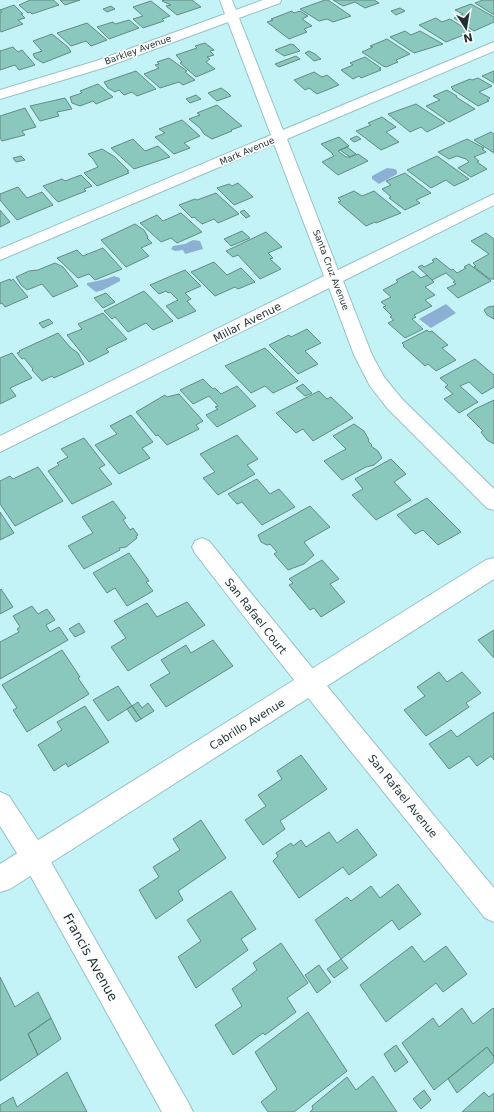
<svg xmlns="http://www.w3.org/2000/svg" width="494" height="1112" viewBox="0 0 494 1112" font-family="'DejaVu Sans',sans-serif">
	<rect width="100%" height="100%" fill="#c3f2f7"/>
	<path fill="#8cb0d3" d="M387,168L395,169L397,171V174L379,184L372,179V176Z
		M193,240L200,241L203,249L185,254L183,250L175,251L171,249L173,246L185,244Z
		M114,276L120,278V281L103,290L96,292L87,285V283C96,281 105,280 114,276Z
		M446,304L456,313L431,328L419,319Z"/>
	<path fill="#8ac7bd" stroke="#618c84" d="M30,0H53L59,5L32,14L30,12L28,13L19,5Z
		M60,0H80L65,5Z
		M165,0H192L201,7L177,15L166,6L171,5L162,1Z
		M325,0H328L351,16L333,22L327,19L319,21L300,9Z
		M333,0H374L379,3L365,8L355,2L343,6Z
		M483,0H494V15L475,3Z
		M151,1L170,16L162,19L164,21L143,28L133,19L143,16L133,7Z
		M471,4L494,17V22L474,31L454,18L463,14L455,10Z
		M14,5L23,14H21L25,18L18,20L23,24L1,32L0,30V12H2L0,10Z
		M111,6L115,9L107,12L103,9Z
		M400,8L405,11L396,15L391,11Z
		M292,11L294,13L300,11L308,16L302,19L312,26L304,29L307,32L289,39L267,22L273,20L271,19Z
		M436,18L442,22L450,19L471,32L446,42L419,25Z
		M129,20L139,28L109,39L97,27L113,22L115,24Z
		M87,23L107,40L91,46L86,41L71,46L57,33Z
		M405,31L411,35L420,31L443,44L414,53L390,37Z
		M52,34L68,47L71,52L43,63L35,58L33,54L42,51L33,41Z
		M387,39L410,54L396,60L398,62L386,67L383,66L362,52L373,47L370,46Z
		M205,43L214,50L210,51L214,55L207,57L210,59L206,62L215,69L196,77L180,63L182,62L176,55L197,48L195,46Z
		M291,44L294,45L300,51L284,56L275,50Z
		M13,47L18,52L22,50L35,65L19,70L15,65L0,70V51Z
		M309,51L315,54L321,59L314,61L305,53Z
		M296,56L300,59L279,67L275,64Z
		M365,57L381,68L379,69L381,70L361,78L359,76L353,79L341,70L353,65L350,63Z
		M169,58L187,71L185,72L195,80L183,85L179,82L160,88L144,74L159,68L155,65L159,64L157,62Z
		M136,71L156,89L137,96L132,92L124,95L119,90L115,92L108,88L104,82Z
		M494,71V83L482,76Z
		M314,72L322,77L327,75L339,85L317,94L309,88L305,90L294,80Z
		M478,78L492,86L479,92L490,98L487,100L489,101L478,106L452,89H453L451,87L470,79L472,80Z
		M98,84L113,97L96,104L93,101L80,106L72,103L70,97L82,93L80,91Z
		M221,88L227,92L231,96L217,101L208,93Z
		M447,90L457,96L456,97L475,109L449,122L426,106L440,100L433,96Z
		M196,95L201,99L190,103L186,99Z
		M65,98L72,109L57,112L59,116L40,121L30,106Z
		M416,104L445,123L427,132L421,127L410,132L388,114Z
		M217,105L242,126L231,130L232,131L212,139L204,134L200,128L189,119L200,115L197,113Z
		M25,108L36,127L22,131L25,135L2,141L0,138V116Z
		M382,117L396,127L386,132L399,142L381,150L356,131L371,125L368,123Z
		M182,120L200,136L184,143L190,148L174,154L155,137L165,133L159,129Z
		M491,132L494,134V153L474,140Z
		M357,136L361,139L354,142L350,139Z
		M339,137L349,146L338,151L346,157H350L358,154L368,161L338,175L322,162L334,156L332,154H333L321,144Z
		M133,139L145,151L158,146L170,157L134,169L111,148Z
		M467,139L484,148L482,149L486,152L474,157L479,161L477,162L487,169L471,177L458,168L469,162L466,159L457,156L449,159L438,152Z
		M347,147L356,154L350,157L340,150Z
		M102,149L115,157L129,171H127L129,173L97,186L84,173L98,167L93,159L88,154Z
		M21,156L25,160L16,162L13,158Z
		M437,156L469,179L454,186L446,180L431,188L407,170Z
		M405,173L431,193L416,200L420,203L405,210L389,198L391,197L382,189L391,185L386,181Z
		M81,175L92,186L84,189L86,191L58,202L43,186L62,179L65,181Z
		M238,183L253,197L234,205L217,188L229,184L232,186Z
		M18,187L27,198L42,192L53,205L17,220L0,200V194Z
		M354,191L362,196L374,191L401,213L376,223L375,222L366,226L338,202L341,201L338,198Z
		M216,193L239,214L218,223L214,219L202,224L194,217L192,218L179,205L195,199L197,200Z
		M0,210L10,222L0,227Z
		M244,210L250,216L246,218L240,212Z
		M181,213L202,232L177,243L171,238L161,242L140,223L157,215L163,221Z
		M135,224L144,230L148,237L147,238L152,243L141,248L149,256L126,267L101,240Z
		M242,231L250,238L231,246L224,239Z
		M266,232L282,247L268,253L273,258L270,259L281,269L260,279L238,255L233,257L226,251Z
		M486,233L494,239V279H490L474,267L476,266L473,263L489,254L471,241Z
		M103,248L122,269L95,280L89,274L78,278L57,258L77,250L83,256Z
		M436,258L451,270L453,269L457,273L466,268L464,267L469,264L491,281L458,298L447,288L456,284L453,282L455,281L446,273L432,280L418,267L422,265L424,267L434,262L432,260Z
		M214,262L227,275L241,268L255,282L238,289L235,287L215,296L191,272Z
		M55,263L63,267L78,286L53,297L42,284L27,290L21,285L16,277L29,271L38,270Z
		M185,270L201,286L185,293L191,299L187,301L196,311L178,319L166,306L178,300L170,292L168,293L166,291L159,294L150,285Z
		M413,271L421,278L427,275L434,282L425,287L435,295L425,300L432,306L414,315L416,317L412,319L423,329L405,338L388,323L394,320L390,317L392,316L383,307L386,306L381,302L391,297L383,290L398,282L396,280Z
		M10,279L11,281L13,279L28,297L5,307L2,303L0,304V283Z
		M144,291L173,321L153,330L146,323L128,332L115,317L112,319L104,311Z
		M106,293L115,302L103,308L94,298Z
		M494,306V319L487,315L484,310L488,307Z
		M103,313L127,339L106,349L109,352L89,362L67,335L82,329L78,324Z
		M49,319L53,323L43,328L39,323Z
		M307,329L321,343L305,351L318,364L298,374L269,345L289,335L291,337Z
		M427,330L429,332L432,331L448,345L442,348L456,360L436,371L428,364L425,366L403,346L404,345L402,343Z
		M58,333L71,348L78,353L84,364L54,378L52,376L42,381L32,370L33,369L24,358L22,359L17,353L20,352L19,351Z
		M265,348L298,381L273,393L265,386L251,393L225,366Z
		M12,353L32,378L10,388L16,396L0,404V358Z
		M475,359L494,375V387L482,394L469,382L460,386L478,402L459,413L444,399L453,394L445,387L448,385L440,378Z
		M203,379L213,389L215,388L221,394L237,386L256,406L217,427L206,415L218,409L215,407L218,406L209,396L193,404L180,390Z
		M303,384L312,393L305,396L296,388Z
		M319,391L327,399L331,397L353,418L313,441L303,429L296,433L276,413Z
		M179,394L203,421L196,425L199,429L167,445L158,435L156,436L136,412L165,395L167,397Z
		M494,400V444L487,440L481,432L483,431L467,415L475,409Z
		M131,415L153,442L142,448L150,458L119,474L95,445L117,434L110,426Z
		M354,424L364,431L369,440L368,441L372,445L371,446L378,451L382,458L374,465L366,467L342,480L324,461L346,449L333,436Z
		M237,435L258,459L247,465L255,474L218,495L203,478L215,472L200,454Z
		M84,438L105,465L99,468L112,484L72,504L48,471L59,465L57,463L68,457L61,449Z
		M391,459L406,474L394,482L411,500L376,520L352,495L363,489L355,479Z
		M38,467L63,501L15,526L0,504V481L10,476L13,479Z
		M257,479L270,494L279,489L295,507L262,525L242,502L237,504L228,494Z
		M427,498L461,532L438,545L423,530L415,534L397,515Z
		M113,501L126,518L123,520L130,530L133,528L138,535L136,536L137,538L126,547L119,548L120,550L84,569L68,546L93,533L82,517Z
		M310,506L330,527L304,542L314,555L304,564L288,570L274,554L277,552L270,544L267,545L261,542L258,535Z
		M0,512L14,533L0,540Z
		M129,553L149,581L146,582L153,591L127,606L115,588L107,593L93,573Z
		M322,560L339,579L330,584L345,602L321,617L314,608L310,610L289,585L293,583L289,579Z
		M1,589L13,607L0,614V590Z
		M187,602L205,625L128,671L111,647L126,638L114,621L147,603L157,617Z
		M32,606L38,614L47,609L55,620L46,625L50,632L59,627L68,640L0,679V642L19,632L17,629L20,627L13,616Z
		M79,623L85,632L75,637L69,629Z
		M494,630V658L478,640Z
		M213,640L233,666L166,707L150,685L170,673L161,660L186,645L191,653Z
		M62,650L80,677L78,678L89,694L27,732L13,710L17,708L2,685Z
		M439,672L447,682L462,672L481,693L466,703L469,707L426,736L404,710L425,696L417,687Z
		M118,686L132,706L108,721L93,700Z
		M138,702L142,708L148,703L154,711L141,719L132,706Z
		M85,706L109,742L68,767L66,763L54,771L38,745L62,730L57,722Z
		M132,706L141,719L136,722L127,709Z
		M494,712V760L491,756L477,766L469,756L449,769L429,744L451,730L457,737Z
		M301,755L327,789L280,821L285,829L263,845L245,820L266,806L258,795L282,779L277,771Z
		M201,820L226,858L178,891L183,900L156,919L139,890L159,877L153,867L180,850L173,839Z
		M357,829L377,855L349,875L343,867L299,898L273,861L278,856L276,853L291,843L293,846L301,840L306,847L329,832L337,843Z
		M398,884L421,914L399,930L392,920L341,959L315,920L347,897L351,901L371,886L380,898Z
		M231,891L256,929L241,939L248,950L196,988L178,957L201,941L187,920Z
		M281,943L308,983L287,998L296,1012L265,1035L263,1033L233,1055L215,1025L242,1006L232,989L257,970L253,963Z
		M412,946L424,962L446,946L467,974L443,992L436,983L386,1022L360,985Z
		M341,959L348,968L334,978L327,969Z
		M319,965L331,982L317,993L305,975Z
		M0,977L15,1007L38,992L51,1018L28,1034L38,1055L0,1081Z
		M462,1008L473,1024L493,1008L494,1009V1056L487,1047L434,1090L402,1043L433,1018L439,1027Z
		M308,1012L347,1071L294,1112H268L261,1102L277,1089L255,1052Z
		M51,1018L61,1039L38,1055L28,1034Z
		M396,1045L408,1062L395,1072L384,1054Z
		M487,1047L494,1057V1062L457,1093L448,1079Z
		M67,1072L87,1112H0V1105L13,1097L17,1107Z
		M373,1076L397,1112H310L313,1109L312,1106L347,1077L356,1090Z
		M424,1090L431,1100L421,1109L413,1099Z
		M484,1092L489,1097L494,1093V1112H462Z"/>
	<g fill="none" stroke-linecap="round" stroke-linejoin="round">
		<g stroke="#95c2c7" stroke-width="2">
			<path id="minor" d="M220,0H232L236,10L263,0H281L280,3L239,18L283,130L494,42V51L287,139L338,270L494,194V205L343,281L372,355L384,377L402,399L494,489V510L487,508L388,409L370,386L354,355L329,288L0,452V436L324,276L274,144L0,260V249L271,135L228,22L106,67L0,99V90L96,61L225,14Z
				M202,538L209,541C303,658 399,773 494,888V922L485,918C388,797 289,676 195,553L192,547L195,541Z
				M0,792L9,796L43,848L188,1102L193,1112H162L25,866L0,826Z"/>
		</g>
		<g stroke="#95c2c7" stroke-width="2">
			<path id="tertiary" d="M494,558V579L10,889L0,892V864L486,560Z"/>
		</g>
		<use href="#minor" fill="#fff" fill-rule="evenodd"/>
		<use href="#tertiary" fill="#fff" fill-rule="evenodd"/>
	</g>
	<g text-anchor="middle" stroke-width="3.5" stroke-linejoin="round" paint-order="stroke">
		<g font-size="9" fill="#1f3133" stroke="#fff">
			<text transform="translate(138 50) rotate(-20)" y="3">Barkley Avenue</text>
			<text transform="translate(247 151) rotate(-23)" y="3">Mark Avenue</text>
			<text transform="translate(331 270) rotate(69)" y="3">Santa Cruz Avenue</text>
		</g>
		<g font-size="11" fill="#1f3133" stroke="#fff">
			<text transform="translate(247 322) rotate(-27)" y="4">Millar Avenue</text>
			<text transform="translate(256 616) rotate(52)" y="4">San Rafael Court</text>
			<text transform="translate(247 724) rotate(-32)" y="4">Cabrillo Avenue</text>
			<text transform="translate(403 796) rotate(51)" y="4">San Rafael Avenue</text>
		</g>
		<g font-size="13" fill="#1f3133" stroke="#fff">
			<text transform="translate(91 957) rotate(61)" y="5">Francis Avenue</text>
		</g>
	</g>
	<g transform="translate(466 28) rotate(168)" stroke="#ffffff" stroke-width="3" paint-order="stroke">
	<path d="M0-3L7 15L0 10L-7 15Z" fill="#1f3133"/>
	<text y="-6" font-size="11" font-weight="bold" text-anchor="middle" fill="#1f3133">N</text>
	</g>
</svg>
